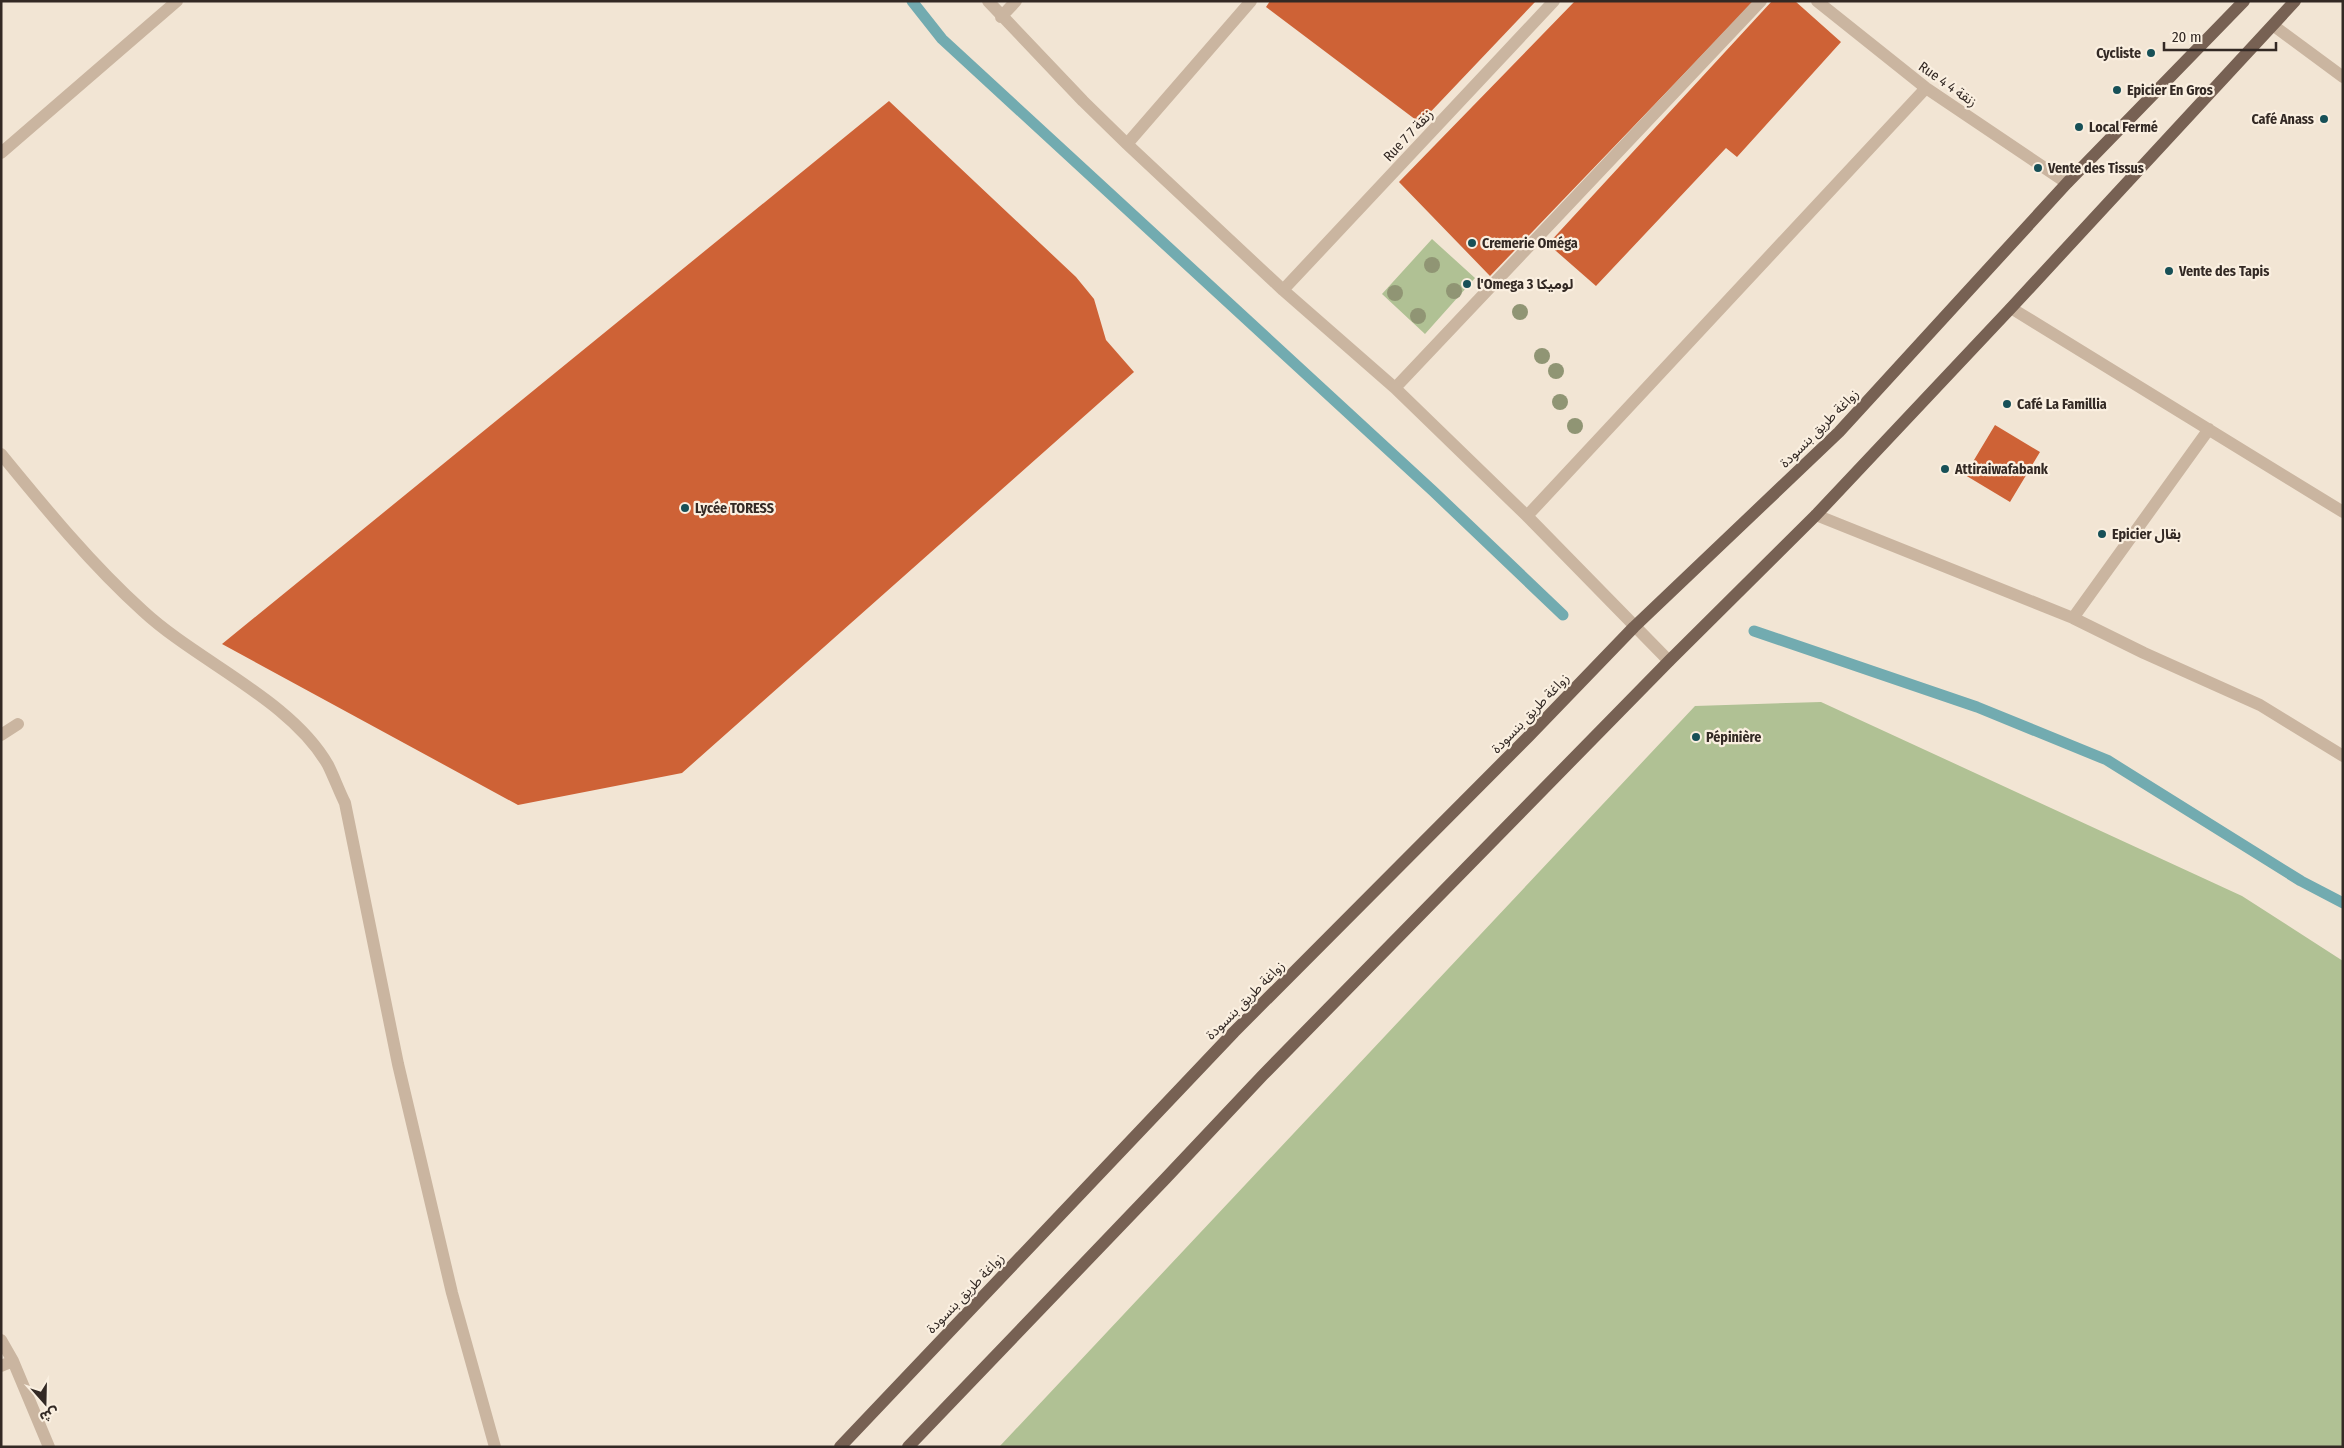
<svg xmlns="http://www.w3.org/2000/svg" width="2344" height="1448" viewBox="0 0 2344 1448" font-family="'Fira Sans Condensed','Noto Sans Arabic',sans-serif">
	<rect width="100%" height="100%" fill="#f2e5d4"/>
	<path fill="#b0c194" d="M1432,239L1475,278L1425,334L1382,294Z
		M1821,702L2242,896L2343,961V1447H999L1695,706Z"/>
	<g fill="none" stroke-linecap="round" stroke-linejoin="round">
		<path stroke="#72abb0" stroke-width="11" d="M912,1L942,39L1433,491L1563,615
			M1754,631L1977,707L2107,760L2301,881L2343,903"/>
	</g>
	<path fill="#ce6236" d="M1270,1H1536L1420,123L1266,7Z
		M1575,1H1754L1490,276L1399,182Z
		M1772,1H1795L1841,42L1737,157L1726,148L1596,286L1548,244Z
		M889,101L1076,277L1094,299L1106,340L1134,372L682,773L518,805L222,644Z
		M1995,425L2040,452L2010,502L1965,475Z"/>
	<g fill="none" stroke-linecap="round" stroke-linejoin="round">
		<path stroke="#cab5a0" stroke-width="12" d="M988,1L1083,101L1127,144L1283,290L1395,388L1527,516L1669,661
			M1817,1L1926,88L2067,183
			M1001,17L1016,1
			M2274,26L2343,77
			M1127,144L1251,1
			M1,153L177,1
			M1283,290L1554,1
			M2011,308L2343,512
			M1395,388L1761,1
			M1,454C46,509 91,564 143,611C198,662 291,700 328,765C334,777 339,791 345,803L398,1064L452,1293L495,1447
			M1816,515L2073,618L2144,653L2260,705L2343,756
			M1527,516L1926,88
			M2073,618L2209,429
			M1,735L18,724
			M1,1340L13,1361L49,1447
			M1,1366L13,1361"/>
		<path stroke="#776153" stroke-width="12" d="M840,1447L1234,1032L1528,737L1634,627L1839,432L2067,183L2244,1
			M908,1447L1166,1178L1263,1075L1669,661L1816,515L2011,308L2295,1"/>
	</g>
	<g fill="#909574">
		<circle cx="1432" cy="265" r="8"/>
		<circle cx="1454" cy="291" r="8"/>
		<circle cx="1395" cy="293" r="8"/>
		<circle cx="1520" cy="312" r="8"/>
		<circle cx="1418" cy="316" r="8"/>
		<circle cx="1542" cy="356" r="8"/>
		<circle cx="1556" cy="371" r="8"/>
		<circle cx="1560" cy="402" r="8"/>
		<circle cx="1575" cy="426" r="8"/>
	</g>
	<g fill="#175057" stroke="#faefe0" stroke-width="2">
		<circle cx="2151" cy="53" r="5"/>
		<circle cx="2117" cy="90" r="5"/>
		<circle cx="2324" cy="119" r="5"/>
		<circle cx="2079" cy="127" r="5"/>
		<circle cx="2038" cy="168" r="5"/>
		<circle cx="1472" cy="243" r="5"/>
		<circle cx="2169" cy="271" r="5"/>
		<circle cx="1467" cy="284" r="5"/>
		<circle cx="2007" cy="404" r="5"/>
		<circle cx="1945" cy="469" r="5"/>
		<circle cx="685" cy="508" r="5"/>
		<circle cx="2102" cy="534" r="5"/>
		<circle cx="1696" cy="737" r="5"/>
	</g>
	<g text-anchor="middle" stroke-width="4.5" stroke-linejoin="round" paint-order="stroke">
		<g font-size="14" font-weight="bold" fill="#332924" stroke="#faefe0" text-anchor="start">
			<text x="2141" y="58" text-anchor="end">Cycliste</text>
			<text x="2127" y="95">Epicier En Gros</text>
			<text x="2314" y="124" text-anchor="end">Café Anass</text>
			<text x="2089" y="132">Local Fermé</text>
			<text x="2048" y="173">Vente des Tissus</text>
			<text x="1482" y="248">Cremerie Oméga</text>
			<text x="2179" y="276">Vente des Tapis</text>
			<text x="1477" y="289">l'Omega 3 لوميكا</text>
			<text x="2017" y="409">Café La Famillia</text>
			<text x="1955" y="474">Attiraiwafabank</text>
			<text x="695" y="513">Lycée TORESS</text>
			<text x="2112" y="539">Epicier بقال</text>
			<text x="1706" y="742">Pépinière</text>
		</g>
		<g font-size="14" fill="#332924" stroke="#faefe0">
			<text transform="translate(1948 84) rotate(35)" y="5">Rue 4 زنقة 4</text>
			<text transform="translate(1408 135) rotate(-47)" y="5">Rue 7 زنقة 7</text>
			<text transform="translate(1819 428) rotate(-45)" y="5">زواغة طريق بنسودة</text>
			<text transform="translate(1530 713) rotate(-46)" y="5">زواغة طريق بنسودة</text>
			<text transform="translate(1245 1000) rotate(-45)" y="5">زواغة طريق بنسودة</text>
			<text transform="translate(965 1293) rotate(-46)" y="5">زواغة طريق بنسودة</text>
		</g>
	</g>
	<rect width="2344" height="1448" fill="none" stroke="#332924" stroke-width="5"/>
	<g transform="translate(45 1403) rotate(160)" stroke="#faefe0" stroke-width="4" paint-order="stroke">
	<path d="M0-4L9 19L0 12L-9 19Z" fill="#332924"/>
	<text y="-8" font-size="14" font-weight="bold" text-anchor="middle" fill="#332924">ش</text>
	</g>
	<path d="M2164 42v8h112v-8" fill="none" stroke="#332924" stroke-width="2.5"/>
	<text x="2172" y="42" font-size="15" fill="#332924" stroke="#faefe0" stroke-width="4" paint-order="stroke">20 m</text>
</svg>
